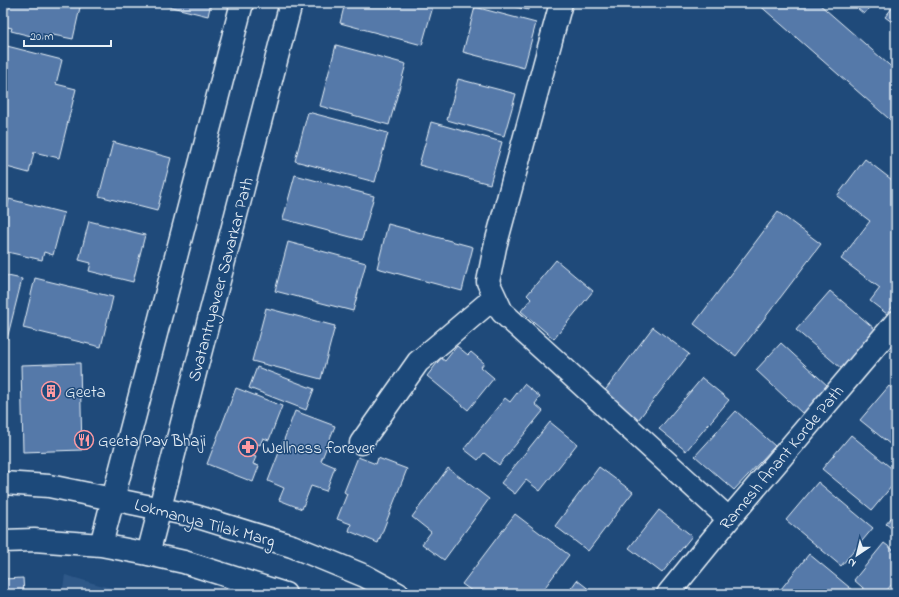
<svg xmlns="http://www.w3.org/2000/svg" width="899" height="597" viewBox="0 0 899 597" font-family="'Indie Flower',sans-serif">
	<rect width="100%" height="100%" fill="#1f4a7a"/>
	<filter id="ink" filterUnits="userSpaceOnUse"><feTurbulence type="fractalNoise" baseFrequency=".025" numOctaves="2"/><feDisplacementMap in="SourceGraphic" scale="8" xChannelSelector="R" yChannelSelector="G"/><feConvolveMatrix kernelMatrix="1 2 1 2 8 2 1 2 1" color-interpolation-filters="sRGB"/></filter>
	<g filter="url(#ink)">
		<path fill="#2f5888" d="M65,575L103,586L142,594H62Z"/>
		<path fill="#5579a9" stroke="#e8f1f8" d="M3,3H81L73,39L48,34L47,40L11,31L12,28L3,26Z
			M155,3H211L208,16Z
			M345,3H434L422,45L340,23Z
			M501,3H530L528,10Z
			M757,3H818L896,71V125Z
			M851,3H873L864,14Z
			M896,3V25L885,17Z
			M475,7L536,23L524,68L463,52Z
			M3,45L62,60L56,84L76,89L59,158L34,152L29,173L3,166Z
			M336,45L406,64L389,125L320,106Z
			M458,79L516,94L504,136L447,120Z
			M308,112L388,133L375,182L295,161Z
			M431,122L502,142L490,184L419,165Z
			M113,142L171,158L157,211L99,196Z
			M865,159L896,183V249L892,254L896,257V302L887,314L870,301L880,288L841,259L870,221L837,196Z
			M295,175L374,196L362,240L283,219Z
			M9,199L64,213L53,255L44,252L42,260L3,251V223Z
			M778,212L821,244L736,356L694,324Z
			M89,221L145,235L133,282L89,271L91,263L79,260Z
			M388,224L473,247L462,291L377,268Z
			M288,242L366,263L353,311L275,291Z
			M556,260L593,291L554,339L521,311L531,299L527,295Z
			M3,275L22,279L7,339L3,338Z
			M35,278L113,297L101,347L23,328Z
			M830,291L875,329L842,369L796,330Z
			M266,308L335,326L321,379L252,361Z
			M653,327L689,354L635,424L600,397Z
			M781,343L828,386L803,414L756,370Z
			M457,346L468,355L471,352L484,363L481,367L494,378L468,410L427,376L441,358L445,361Z
			M80,363L82,450L23,452L21,365Z
			M257,367L314,389L306,410L249,388Z
			M702,378L729,400L686,451L659,429Z
			M524,384L540,397L535,404L543,411L499,465L484,453L478,460L464,449L505,398L510,402Z
			M889,386L896,392V449L860,420Z
			M236,388L282,406L269,440L263,438L260,445L248,440L243,453L256,457L253,464L259,466L253,482L207,464Z
			M295,411L335,426L321,461L335,467L326,491L311,486L302,509L279,500L284,488L268,481Z
			M736,411L775,446L734,490L695,456Z
			M550,422L577,444L540,491L526,480L515,494L501,483Z
			M851,435L896,472V481L872,510L822,469Z
			M358,457L376,464L378,458L407,469L378,543L349,531L351,524L337,519L347,494L344,492Z
			M599,467L633,492L588,551L555,526Z
			M448,468L489,499L444,560L422,544L431,532L412,517Z
			M818,482L873,528L841,566L786,520Z
			M659,510L692,536L662,573L629,548Z
			M896,512V532L886,524Z
			M515,514L569,555L540,594H476L462,584Z
			M884,543L896,552V579L884,594H870L854,580Z
			M809,554L855,592L853,594H777Z
			M23,578L24,594H3V579Z
			M577,580L595,594H567Z"/>
		<g fill="none" stroke-linecap="round" stroke-linejoin="round">
			<g stroke="#e8f1f8" stroke-width="25">
				<path id="minor" d="M561,3L495,247L488,282L502,312L729,519
					M361,443L418,362L495,297
					M668,594L729,519L896,322"/>
			</g>
			<g stroke="#e8f1f8" stroke-width="25">
				<path id="primary" d="M3,483L49,486L195,516L292,546L365,576L398,594
					M3,541L34,540L101,545L148,554L184,562L285,594
					M101,545L242,3
					M148,554L291,3"/>
			</g>
			<use href="#minor" stroke="#1f4a7a" stroke-width="22"/>
			<use href="#primary" stroke="#1f4a7a" stroke-width="22"/>
		</g>
	</g>
	<defs>
		<g id="building-ring" transform="scale(1)"><circle r="9.5" fill="#1f4a7a" stroke="#ff9aa2" stroke-width="1.5"/><path d="M-4-6H4V6H1V3H-1V6H-4ZM-2.5-4.3h1.7v1.8h-1.7ZM.8-4.3h1.7v1.8H.8ZM-2.5-1h1.7V.8h-1.7ZM.8-1h1.7V.8H.8Z" fill="#ff9aa2"/></g>
		<g id="restaurant-ring" transform="scale(1)"><circle r="9.5" fill="#1f4a7a" stroke="#ff9aa2" stroke-width="1.5"/><path d="M-5-6h1v4h1v-4h1v4h1v-4h1v5L-1.5 .5V6h-2V.5L-5-1ZM5-6V6H3V1.5H1.5Q1.5-4 5-6Z" fill="#ff9aa2"/></g>
		<g id="pharmacy-ring" transform="scale(1)"><circle r="9.5" fill="#1f4a7a" stroke="#ff9aa2" stroke-width="1.5"/><path d="M-2-6h4v4h4v4h-4v4h-4v-4h-4v-4h4Z" fill="#ff9aa2"/></g>
	</defs>
	<g fill-rule="evenodd">
		<use href="#building-ring" x="51" y="391"/>
		<use href="#restaurant-ring" x="84" y="440"/>
		<use href="#pharmacy-ring" x="248" y="447"/>
	</g>
	<g text-anchor="middle" stroke-width="3" stroke-linejoin="round" paint-order="stroke">
		<g font-size="17" fill="#e8f1f8" stroke="#1f4a7a">
			<text transform="translate(220 279) rotate(-75)" y="6">Svatantryaveer Savarkar Path</text>
			<text transform="translate(781 457) rotate(-50)" y="6">Ramesh Anant Korde Path</text>
			<text transform="translate(205 522) rotate(15)" y="6">Lokmanya Tilak Marg</text>
		</g>
		<g font-size="17" fill="#e8f1f8" stroke="#1f4a7a" text-anchor="start">
			<text x="65" y="397">Geeta</text>
			<text x="98" y="446">Geeta Pav Bhaji</text>
			<text x="262" y="453">Wellness forever</text>
		</g>
	</g>
	<rect width="899" height="597" fill="none" stroke="#1f4a7a" stroke-width="16"/>
	<rect x="8" y="8" width="883" height="581" fill="none" stroke="#e8f1f8" stroke-width="1.5" filter="url(#ink)"/>
	<g transform="translate(857 555) rotate(215)" stroke="#1f4a7a" stroke-width="3" paint-order="stroke">
	<path d="M0-3L7 15L0 10L-7 15Z" fill="#e8f1f8"/>
	<text y="-6" font-size="11" font-weight="bold" text-anchor="middle" fill="#e8f1f8">N</text>
	</g>
	<path d="M24 40v6h87v-6" fill="none" stroke="#e8f1f8" stroke-width="2"/>
	<text x="30" y="40" font-size="12" fill="#e8f1f8" stroke="#1f4a7a" stroke-width="3" paint-order="stroke">20 m</text>
</svg>
